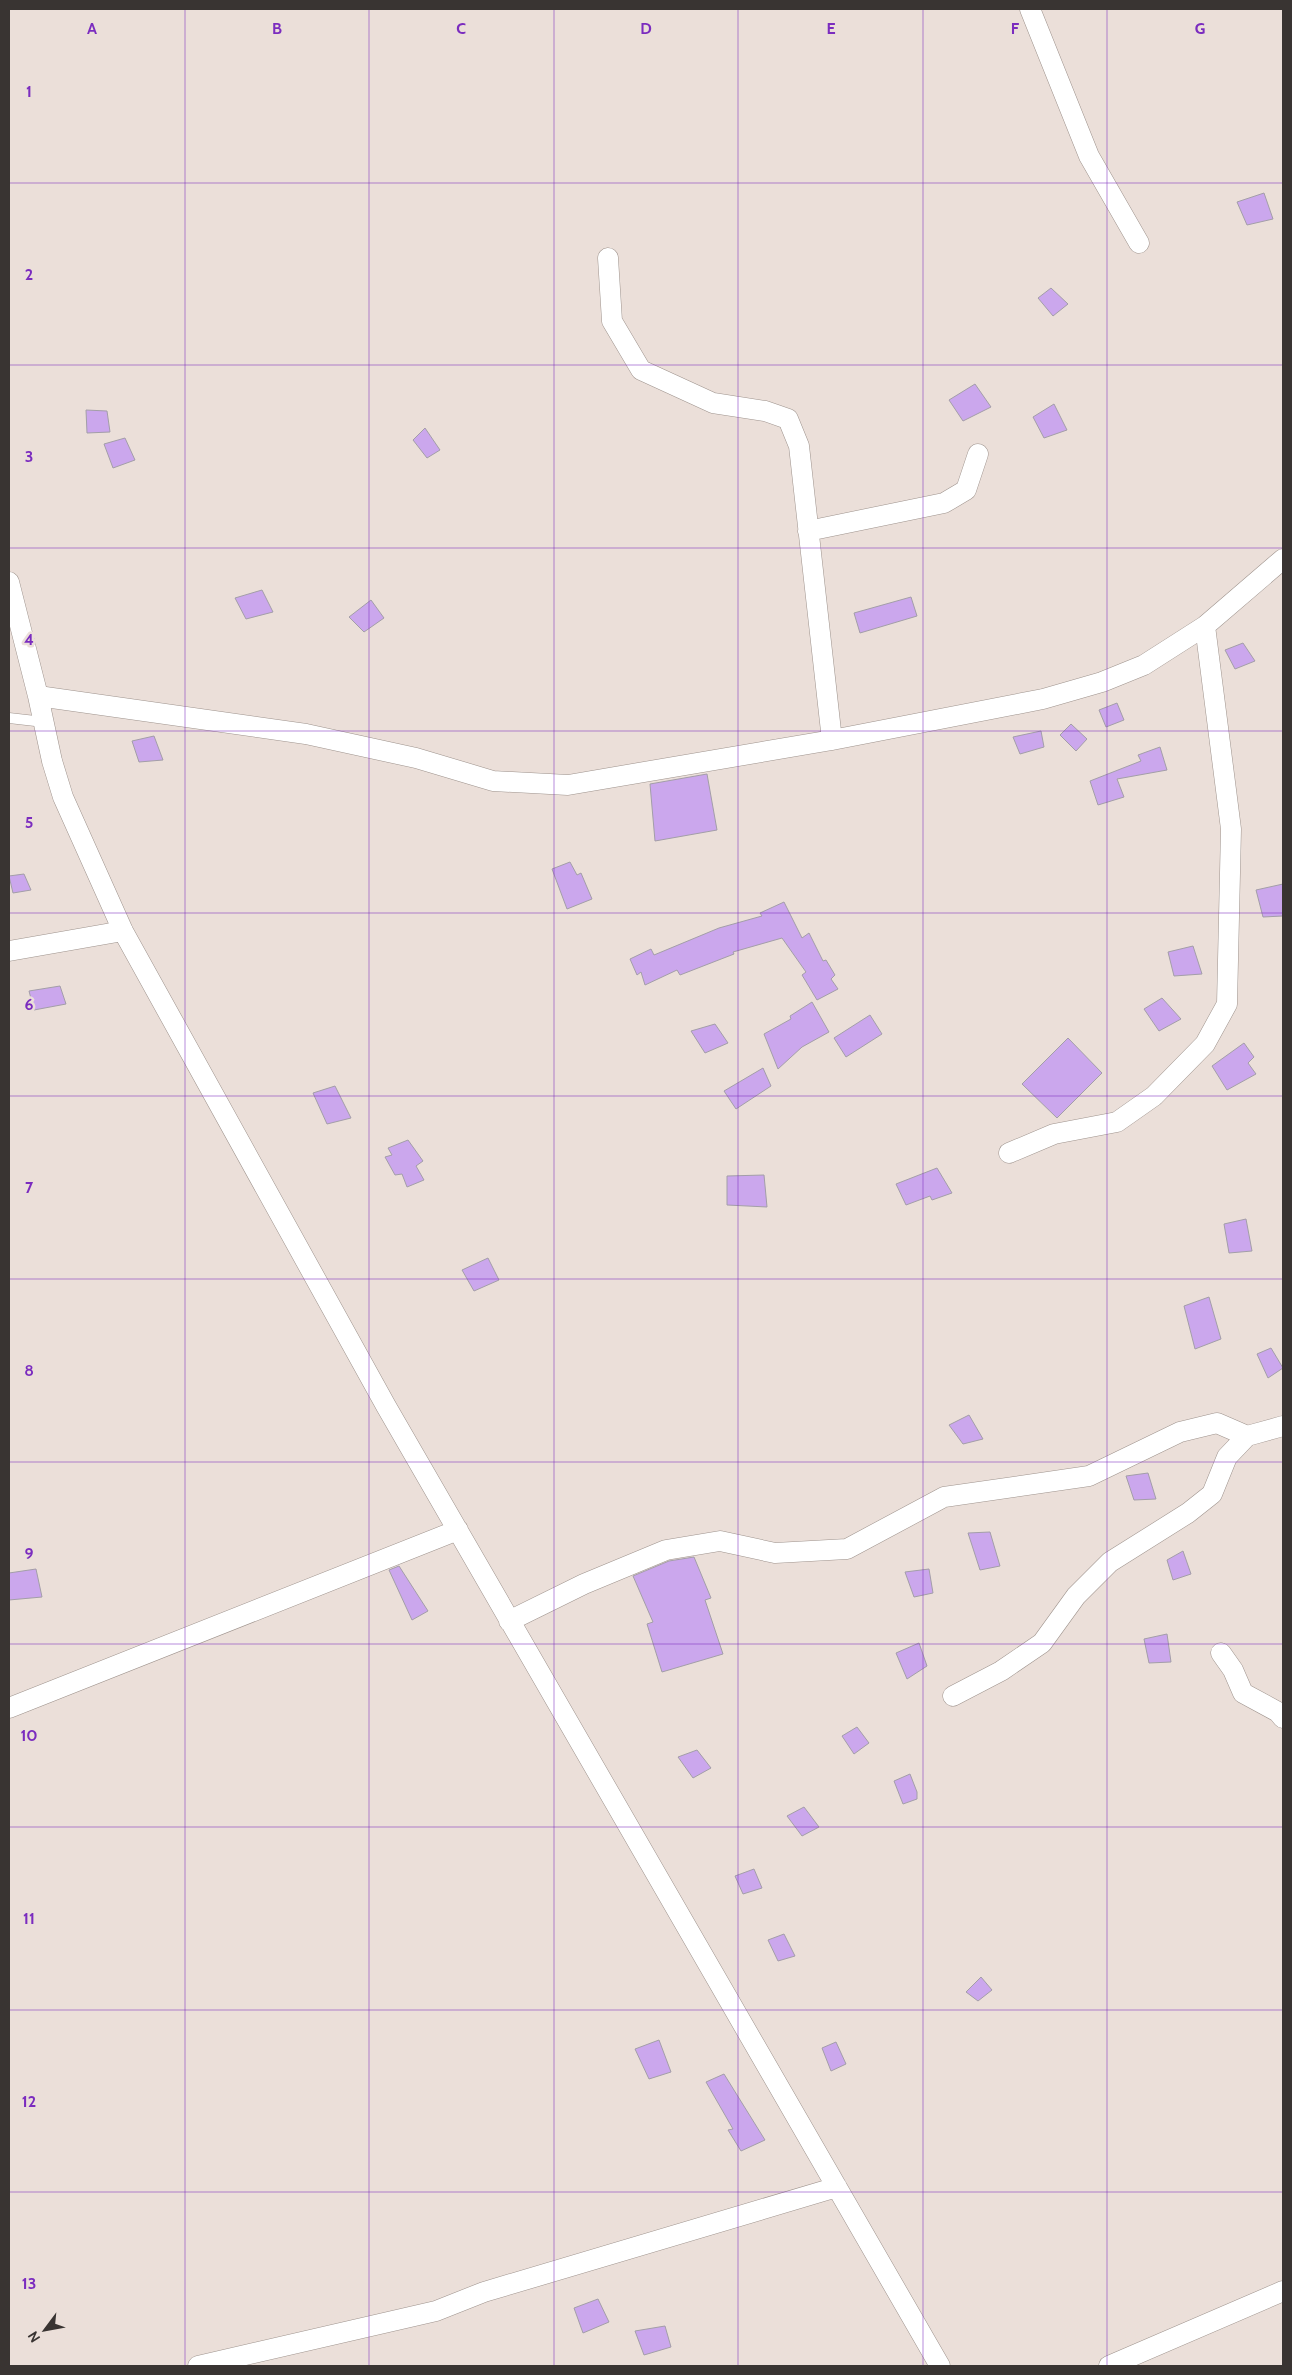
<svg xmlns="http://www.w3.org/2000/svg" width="1292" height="2375" viewBox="0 0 1292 2375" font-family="Cabin,sans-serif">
	<rect width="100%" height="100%" fill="#ebdfd9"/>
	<path fill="#cba7ed" stroke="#a39ea8" d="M1264,193L1273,219L1247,225L1237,202Z
		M1051,288L1068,304L1053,316L1038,298Z
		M975,384L991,407L963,421L949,400Z
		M1054,404L1067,430L1044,438L1033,417Z
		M86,410L107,411L110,432L87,433Z
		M425,428L440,450L427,458L413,440Z
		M125,438L135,460L113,468L104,444Z
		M262,590L273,612L246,619L235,598Z
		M911,597L917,616L860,633L854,613Z
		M371,600L384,618L364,632L349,617Z
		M1243,643L1255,661L1235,669L1225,650Z
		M1117,703L1124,720L1106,727L1099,710Z
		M1071,724L1087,739L1076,751L1060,735Z
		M1041,731L1044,747L1020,754L1013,737Z
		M154,736L163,760L139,762L132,741Z
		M1160,747L1167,770L1117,779L1124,797L1098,805L1090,781L1141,761L1138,755Z
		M707,774L717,830L655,841L650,784Z
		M570,862L577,875L581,873L592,899L567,909L552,869Z
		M24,874L31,890L13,893L9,876Z
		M1283,884V916L1263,917L1256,890Z
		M784,902L802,938L809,933L823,961L826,960L835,975L831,979L838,989L817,1000L802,975L806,972L782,938L733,952L734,954L680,975L677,970L645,985L641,972L637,975L630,959L651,949L654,955L719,928L762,916L760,913Z
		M1193,946L1202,974L1174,976L1168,952Z
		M60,986L66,1004L34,1010L29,991Z
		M1162,998L1181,1019L1159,1031L1144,1009Z
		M812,1002L829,1032L802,1047L778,1069L764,1034L791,1019L790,1016Z
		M870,1015L882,1034L846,1057L834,1038Z
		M715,1024L728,1043L705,1053L691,1031Z
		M1068,1038L1102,1073L1057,1118L1022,1084Z
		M1244,1043L1254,1057L1248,1063L1256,1074L1227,1090L1212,1066Z
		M763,1068L771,1086L736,1109L724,1091Z
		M335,1086L351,1118L327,1124L313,1093Z
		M408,1140L423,1161L416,1166L424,1180L407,1187L402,1174L395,1175L385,1157L392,1155L388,1148Z
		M937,1168L952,1193L932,1200L930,1196L906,1205L896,1184Z
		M764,1175L767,1207L727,1205V1176Z
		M1246,1219L1252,1251L1229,1253L1224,1224Z
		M488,1258L499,1280L474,1291L462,1270Z
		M1209,1297L1221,1339L1195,1349L1184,1306Z
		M1271,1348L1283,1368L1268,1378L1257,1354Z
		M969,1415L983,1439L963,1444L949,1425Z
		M1148,1473L1156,1499L1134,1500L1126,1476Z
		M990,1532L1000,1566L980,1570L968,1533Z
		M1183,1551L1191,1574L1173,1580L1167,1560Z
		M694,1557L711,1598L705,1600L723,1654L662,1672L647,1624L653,1622L633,1576L669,1561Z
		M399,1566L428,1611L412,1620L389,1570Z
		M36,1569L42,1597L9,1600V1573Z
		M929,1569L933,1593L914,1597L905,1572Z
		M1167,1634L1171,1662L1149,1663L1144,1639Z
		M919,1643L927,1666L907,1679L896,1653Z
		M857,1727L869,1743L854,1754L842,1736Z
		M697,1750L711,1768L693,1778L678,1757Z
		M910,1774L917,1792V1799L903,1804L894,1781Z
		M804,1807L819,1827L802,1836L787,1816Z
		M754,1869L762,1888L743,1894L735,1876Z
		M784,1934L795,1956L778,1961L768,1940Z
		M981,1977L992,1990L978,2001L966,1992Z
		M659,2040L671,2072L649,2079L635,2049Z
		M836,2042L846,2064L831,2071L822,2048Z
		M724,2074L765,2140L741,2151L728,2130L733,2129L706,2082Z
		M598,2299L609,2322L583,2333L574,2308Z
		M665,2326L671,2347L644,2355L635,2331Z"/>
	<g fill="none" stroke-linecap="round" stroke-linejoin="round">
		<g stroke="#9e938d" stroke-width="11">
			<path id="service" d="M9,718L44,722"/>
		</g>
		<g stroke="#9e938d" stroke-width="21">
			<path id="minor" d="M1030,9L1089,156L1139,243
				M608,258L612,321L641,370L713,403L765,411L788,419L799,446L832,740
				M808,531L944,503L966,490L978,454
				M9,582L38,696L306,734L416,758L493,781L568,785L832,740L1043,699L1102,682L1144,665L1205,626L1283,559
				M38,696L52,761L63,797L123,931L386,1406L940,2366
				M9,951L123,931
				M1009,1153L1054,1134L1117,1122L1154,1096L1205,1044L1227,1004L1231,829L1205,626
				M509,1621L584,1584L666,1550L720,1541L775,1553L847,1549L944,1497L1089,1476L1180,1432L1217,1423L1247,1436
				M1221,1653L1233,1670L1243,1693L1278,1712L1283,1718
				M953,1696L1001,1671L1042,1643L1076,1596L1110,1562L1188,1513L1212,1494L1227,1457L1247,1436L1283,1426
				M9,1708L458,1530
				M198,2366L436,2311L484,2292L837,2187
				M1109,2366L1283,2291"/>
		</g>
		<use href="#service" stroke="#fff" stroke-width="10"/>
		<use href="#minor" stroke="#fff" stroke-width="20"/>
	</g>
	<path fill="none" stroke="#7b2cbf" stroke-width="1" stroke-opacity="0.55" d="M185,9V2366M369,9V2366M554,9V2366M738,9V2366M923,9V2366M1107,9V2366M9,183H1283M9,365H1283M9,548H1283M9,731H1283M9,913H1283M9,1096H1283M9,1279H1283M9,1462H1283M9,1644H1283M9,1827H1283M9,2010H1283M9,2192H1283"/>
	<g font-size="16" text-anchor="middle" font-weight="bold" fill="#7b2cbf" stroke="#ebdfd9" stroke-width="5" stroke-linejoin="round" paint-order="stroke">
		<text x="92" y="34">A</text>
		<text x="277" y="34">B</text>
		<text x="461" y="34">C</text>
		<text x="646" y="34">D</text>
		<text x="831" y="34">E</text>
		<text x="1015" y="34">F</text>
		<text x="1200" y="34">G</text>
		<text x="29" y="97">1</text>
		<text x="29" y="280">2</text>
		<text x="29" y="462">3</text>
		<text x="29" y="645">4</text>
		<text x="29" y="828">5</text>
		<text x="29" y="1010">6</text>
		<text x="29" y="1193">7</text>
		<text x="29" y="1376">8</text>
		<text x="29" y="1559">9</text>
		<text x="29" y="1741">10</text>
		<text x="29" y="1924">11</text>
		<text x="29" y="2107">12</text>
		<text x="29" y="2289">13</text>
	</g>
	<rect width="1292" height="2375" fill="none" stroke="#393432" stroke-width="20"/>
	<g transform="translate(45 2330) rotate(238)" stroke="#ebdfd9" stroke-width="4" paint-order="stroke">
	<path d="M0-4L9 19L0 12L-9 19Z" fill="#393432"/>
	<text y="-8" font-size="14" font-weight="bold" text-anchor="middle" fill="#393432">N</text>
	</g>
</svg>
